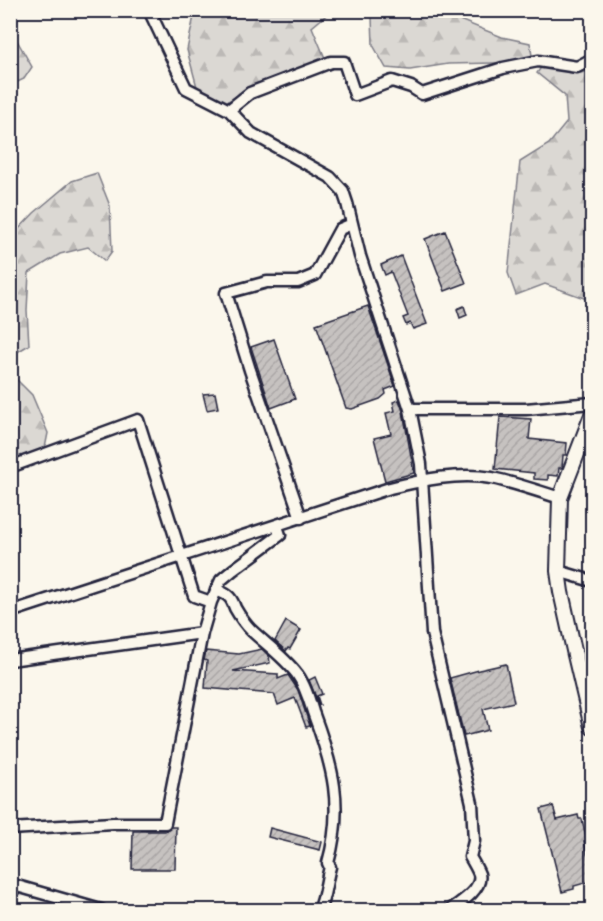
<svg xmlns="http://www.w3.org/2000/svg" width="603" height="921" viewBox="0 0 603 921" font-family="Mynerve,sans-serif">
	<defs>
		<pattern id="forest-firs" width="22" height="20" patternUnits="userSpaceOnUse" patternTransform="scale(1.5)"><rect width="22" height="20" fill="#dbd8d3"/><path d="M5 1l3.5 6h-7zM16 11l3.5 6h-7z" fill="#bcb9b6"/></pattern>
		<pattern id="building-hatch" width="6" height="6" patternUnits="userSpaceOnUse" patternTransform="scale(1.5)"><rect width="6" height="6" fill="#c6c2c0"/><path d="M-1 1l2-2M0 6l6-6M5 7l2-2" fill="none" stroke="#aaa6a6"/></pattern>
	</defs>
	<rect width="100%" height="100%" fill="#fbf7ec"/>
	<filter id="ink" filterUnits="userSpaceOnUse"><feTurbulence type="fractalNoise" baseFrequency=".0167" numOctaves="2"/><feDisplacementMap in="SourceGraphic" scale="12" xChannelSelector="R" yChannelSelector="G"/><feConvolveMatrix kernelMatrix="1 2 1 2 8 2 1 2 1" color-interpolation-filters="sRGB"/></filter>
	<g filter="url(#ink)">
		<path fill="url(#forest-firs)" stroke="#7e7d87" stroke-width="1.5" d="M195,11H331L312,27L325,58L249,89L225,103L197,87L187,50Z
			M368,11H445L447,15L502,37L530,43L533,62L448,64L410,70L386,68L373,45L372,17Z
			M10,28L32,67L24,79L11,85Z
			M542,66L581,73L592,70V293L587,299L545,284L516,295L508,273L520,162L549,144L567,122L565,96L537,73Z
			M97,173L110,206L112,251L105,261L88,247L60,254L29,273L27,310L29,345L12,355L17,380L32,395L48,433L44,453L11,464V237L34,213L72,181Z"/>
		<path fill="url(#building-hatch)" stroke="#22223b" stroke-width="1.5" d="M445,231L466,283L445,291L425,239Z
			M401,256L427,324L413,329L410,323L406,325L403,318L408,316L391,272L385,275L381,265Z
			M368,306L395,386L385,390L386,394L380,399L352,409L346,408L316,324Z
			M464,306L467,315L460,318L457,309Z
			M274,339L295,399L271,408L251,347Z
			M215,393L218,408L207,410L203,394Z
			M399,400L403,411L414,473L385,481L374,438L391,434L386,413L395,411L393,402Z
			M500,417L531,419L529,439L567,443L566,455H563L562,468H559L558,476L548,475V480L534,479V473L495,469Z
			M592,469V490L585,487Z
			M286,621L301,630L290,649L288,648L286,651L275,641Z
			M262,649L269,656L270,663L233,671L278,674V679L288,675L298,690L310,726L306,727L295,698L278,705L274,694L205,688L207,661L204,660L206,651L239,654Z
			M506,664L514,702L483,709L488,730L464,736L450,678L479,670Z
			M315,677L322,694L317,696L320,705H319L309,680Z
			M553,806L557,820L578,815L579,819H582L587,841H584L592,873V881L574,886V889L562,892L541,809Z
			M171,827H176L175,869H132L133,831H165Z
			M270,828L322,842L320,850L268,837Z"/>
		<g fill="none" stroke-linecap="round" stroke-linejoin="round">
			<g stroke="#22223b" stroke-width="15">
				<path id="minor" d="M149,10L186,88L229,110L251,133L330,177L343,191L347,203L360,256L410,409L421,464L432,633L472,803L474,841L470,857C473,862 477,869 479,874C483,889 460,903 450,910
					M229,110L250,93L331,62H344L355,95L392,81L411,87L422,94L503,68L538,61L577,67L592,59
					M410,409H526L592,403
					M10,467L138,420L194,596L211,602
					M301,518L250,370L226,293L267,282H298L315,275L340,229L352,224
					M558,571L592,581
					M216,590C220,592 225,593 228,596C232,599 233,603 235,608C239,615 245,624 251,630C267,645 284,657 297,674C305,685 309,699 313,712C333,766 344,806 328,863L330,867C326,881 325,898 319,910
					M10,612L390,488C423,480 458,472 492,478C515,483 538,491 560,498
					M10,660L202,633
					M10,829L113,823H165L202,633L211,602L221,580L233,570L280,535L277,526
					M10,884L101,910
					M590,910L592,907"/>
			</g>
			<g stroke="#22223b" stroke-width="18">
				<path id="major" d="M592,415L560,498L558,571L561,592L575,655L592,727"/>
			</g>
			<use href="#minor" stroke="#fbf7ec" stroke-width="10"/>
			<use href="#major" stroke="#fbf7ec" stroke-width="14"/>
		</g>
	</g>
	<rect width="603" height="921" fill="none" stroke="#fbf7ec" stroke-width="36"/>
	<rect x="18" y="18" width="567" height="885" fill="none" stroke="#22223b" stroke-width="2" filter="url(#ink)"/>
</svg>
